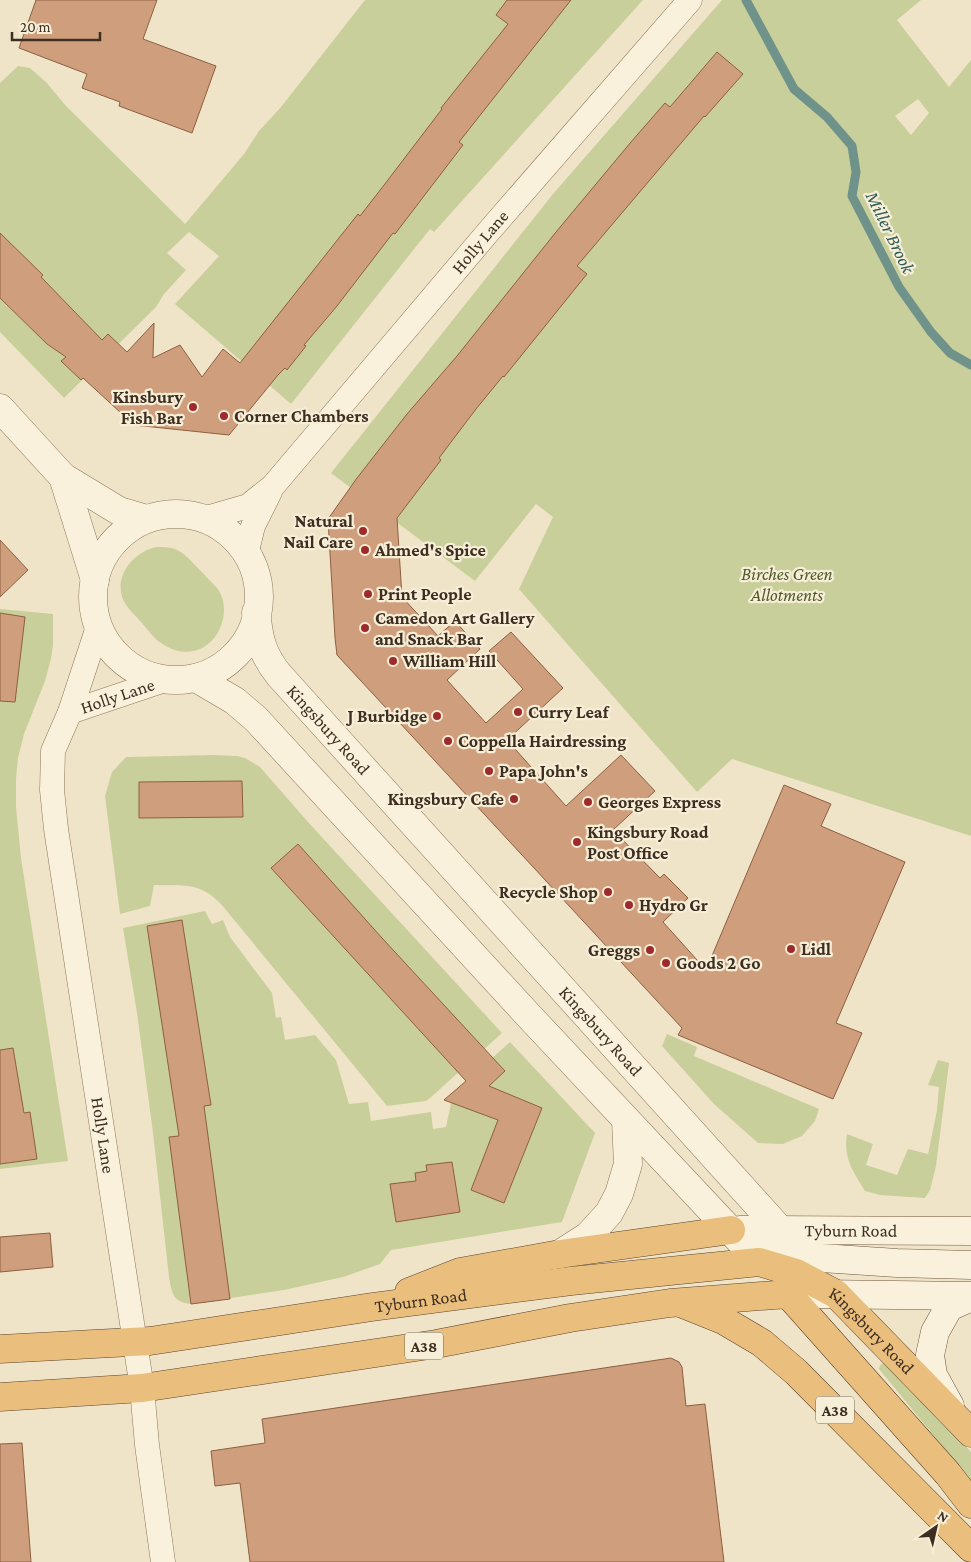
<svg xmlns="http://www.w3.org/2000/svg" width="971" height="1562" viewBox="0 0 971 1562" font-family="'Crimson Pro',serif">
	<rect width="100%" height="100%" fill="#f0e4c8"/>
	<path fill="#c9cf9b" fill-rule="evenodd" d="M365,0H643L434,232L430,229L291,404L175,304L219,256L189,232L167,253L186,270L164,294L156,307L64,398L0,332V83L18,66L30,68L47,83L66,106L185,224L244,154L259,131L281,107Z
		M722,0H921L897,20L949,87L971,60V836L732,759L697,792L519,589L553,517L536,504L475,581L331,473L553,194ZM918,99L929,113L911,135L895,116Z
		M156,547C163,547 169,547 175,549C185,553 191,561 198,568C204,575 211,581 217,588C228,602 225,624 215,637C201,655 179,656 161,643C153,638 147,628 140,621C134,614 125,606 122,597C115,573 135,552 156,547Z
		M0,609L53,614V645L51,659L45,681L24,734L18,758L16,779V807L21,858L68,1161L0,1169Z
		M214,755L237,756L245,758L260,767L308,822L502,1033L430,1098L426,1101L387,1106L221,904C199,881 183,886 154,885L150,906L120,914L105,796L112,772L126,757Z
		M205,911L212,924L223,920L230,937L272,993L276,1018L281,1017L285,1040L315,1035L336,1060L349,1104L368,1102L371,1121L431,1112L433,1129L446,1127L451,1103L445,1100L510,1042L595,1133L562,1222L391,1250L380,1264L343,1277L284,1290L191,1304C173,1302 172,1294 169,1277L153,1133L137,1013L123,928Z
		M667,1034L697,1047L694,1056L819,1109L815,1121L802,1136L783,1144L758,1143L714,1104L662,1046Z
		M938,1060L949,1063L936,1166L930,1190L925,1198L880,1195L865,1191C853,1172 843,1158 847,1134L873,1144L866,1165L897,1175L908,1149L928,1154L937,1110L939,1087L928,1085Z
		M888,1360L971,1452V1481L879,1369L880,1365Z"/>
	<g fill="none" stroke-linecap="round" stroke-linejoin="round">
		<path stroke="#6f938a" stroke-width="9" d="M746,0L794,89L827,117L852,146L856,172L852,196L899,287L931,332L950,353L971,365"/>
	</g>
	<path fill="#cf9f7d" stroke="#8d5f41" d="M36,0H157L143,39L216,66L192,133L119,106L120,102L82,88L87,74L19,48Z
		M507,0H571L459,142L463,145L411,213L395,234L393,233L337,306L304,345L306,346L287,370L285,368L278,375L229,435L134,425L83,378L81,380L61,361L66,357L47,344L0,298V233L43,275L41,277L102,340L108,334L127,352L154,323L153,358L180,345L202,377L223,349L240,363L358,214L360,216L381,189L442,109L441,108L508,24L496,15Z
		M717,52L743,74L705,117L704,116L577,266L587,274L504,377L503,376L476,409L439,458L441,460L397,518L402,597L438,636L455,621L480,649L447,680L486,723L523,689L489,651L511,632L563,688L507,740L566,806L621,755L655,791L613,830L660,878L664,874L688,898L663,922L706,970L784,785L831,804L821,826L905,862L836,1023L862,1033L833,1099L678,1035L682,1028L337,655L335,638L328,519L357,478L407,414L457,356L556,232L631,142L665,103L670,107Z
		M0,540L28,570L0,597Z
		M0,613L25,617L15,702L0,701Z
		M242,781L243,817L139,818V782Z
		M298,844L382,938L505,1071L489,1086L542,1108L504,1203L471,1190L498,1120L444,1100L466,1081L271,868Z
		M182,920L211,1105L204,1106L230,1299L191,1304L169,1137L179,1136L147,926Z
		M13,1048L24,1113L30,1112L37,1159L0,1164V1050Z
		M452,1162L460,1212L396,1222L390,1184L416,1181L415,1173L427,1171L426,1165Z
		M50,1233L53,1267L0,1272V1237Z
		M671,1358L679,1362L682,1367L686,1406L705,1404L724,1562H250L240,1483L215,1486L211,1451L265,1443L262,1419Z
		M22,1443L31,1562H0V1444Z"/>
	<g fill="none" stroke-linecap="round" stroke-linejoin="round">
		<g stroke="#8d765c" stroke-width="25">
			<g id="minor">
				<path id="s1" d="M203,519L248,506L273,486L489,231L690,0"/>
				<path d="M246,555L253,526L270,492"/>
				<path id="s2" d="M98,627L70,712L53,751L52,790L56,829L142,1388L147,1445L163,1562"/>
				<path id="s3" d="M70,712L165,680"/>
			</g>
		</g>
		<g stroke="#8d765c" stroke-width="29">
			<g id="tertiary">
				<path d="M0,408L63,477L119,511L146,519"/>
				<path d="M63,477L95,580"/>
				<circle cx="176" cy="597" r="83"/>
				<path id="s4" d="M256,612C259,639 262,654 279,675L793,1244"/>
				<path d="M196,678L235,701L256,719L529,1016L744,1245"/>
				<path d="M560,1254L588,1236L609,1213L619,1194L628,1164L626,1120"/>
			</g>
		</g>
		<g stroke="#6f573f" stroke-width="29">
			<g id="secondary">
				<path d="M731,1230L773,1249L806,1257L897,1263L971,1265"/>
				<path id="s5" d="M740,1230L971,1231"/>
				<path d="M817,1294L971,1296"/>
				<path d="M950,1406L933,1375L930,1355L935,1332L949,1307L971,1297"/>
			</g>
		</g>
		<g stroke="#5b4430" stroke-width="29">
			<g id="trunk">
				<path d="M409,1292L460,1272L560,1254L731,1230"/>
				<path d="M683,1304L723,1320L762,1343L796,1372L971,1548"/>
				<path id="s6" d="M0,1349L150,1341L372,1307L571,1281L759,1262L796,1273L836,1294L971,1433"/>
				<path d="M0,1397L142,1388L436,1344L570,1318L670,1303L788,1294L948,1474L971,1504"/>
			</g>
		</g>
		<use href="#minor" stroke="#faf1dc" stroke-width="24"/>
		<use href="#tertiary" stroke="#faf1dc" stroke-width="28"/>
		<use href="#secondary" stroke="#faf1dc" stroke-width="28"/>
		<use href="#trunk" stroke="#eabe7c" stroke-width="28"/>
	</g>
	<g fill="#9e2a2b" stroke="#f7eed8" stroke-width="2">
		<circle cx="193" cy="407" r="5"/>
		<circle cx="224" cy="416" r="5"/>
		<circle cx="363" cy="531" r="5"/>
		<circle cx="365" cy="550" r="5"/>
		<circle cx="368" cy="594" r="5"/>
		<circle cx="365" cy="628" r="5"/>
		<circle cx="393" cy="661" r="5"/>
		<circle cx="518" cy="712" r="5"/>
		<circle cx="437" cy="716" r="5"/>
		<circle cx="448" cy="741" r="5"/>
		<circle cx="489" cy="771" r="5"/>
		<circle cx="514" cy="799" r="5"/>
		<circle cx="588" cy="802" r="5"/>
		<circle cx="577" cy="842" r="5"/>
		<circle cx="608" cy="892" r="5"/>
		<circle cx="629" cy="905" r="5"/>
		<circle cx="791" cy="949" r="5"/>
		<circle cx="650" cy="950" r="5"/>
		<circle cx="666" cy="963" r="5"/>
	</g>
	<g text-anchor="middle" stroke-width="4.5" stroke-linejoin="round" paint-order="stroke">
		<g fill="#f7eed8" stroke="#756857" stroke-width="1">
			<rect x="405" y="1332.5" width="38" height="27" rx="4"/>
			<rect x="816" y="1396.5" width="38" height="27" rx="4"/>
		</g>
		<g font-size="16" font-weight="bold" fill="#3d2e20">
			<text x="424" y="1352">A38</text>
			<text x="835" y="1416">A38</text>
		</g>
		<g font-size="18" fill="#3d2e20" stroke="#f7eed8">
			<text dy="6" stroke="none"><textPath href="#s1" startOffset="399">Holly Lane</textPath></text>
			<text dy="6" stroke="none"><textPath href="#s3" startOffset="50">Holly Lane</textPath></text>
			<text dy="6" stroke="none"><textPath href="#s4" startOffset="142">Kingsbury Road</textPath></text>
			<text dy="6" stroke="none"><textPath href="#s4" startOffset="548">Kingsbury Road</textPath></text>
			<text dy="6" stroke="none"><textPath href="#s2" startOffset="520">Holly Lane</textPath></text>
			<text dy="6" stroke="none"><textPath href="#s5" startOffset="111">Tyburn Road</textPath></text>
			<text dy="6" stroke="none"><textPath href="#s6" startOffset="424">Tyburn Road</textPath></text>
			<text dy="6" stroke="none"><textPath href="#s6" startOffset="899">Kingsbury Road</textPath></text>
		</g>
		<g font-size="18" font-weight="bold" fill="#3d2e20" stroke="#f7eed8" text-anchor="start">
			<text x="183" y="403" text-anchor="end">Kinsbury<tspan x="183" dy="21">Fish Bar</tspan></text>
			<text x="234" y="422">Corner Chambers</text>
			<text x="353" y="527" text-anchor="end">Natural<tspan x="353" dy="21">Nail Care</tspan></text>
			<text x="375" y="556">Ahmed's Spice</text>
			<text x="378" y="600">Print People</text>
			<text x="375" y="624">Camedon Art Gallery<tspan x="375" dy="21">and Snack Bar</tspan></text>
			<text x="403" y="667">William Hill</text>
			<text x="528" y="718">Curry Leaf</text>
			<text x="427" y="722" text-anchor="end">J Burbidge</text>
			<text x="458" y="747">Coppella Hairdressing</text>
			<text x="499" y="777">Papa John's</text>
			<text x="504" y="805" text-anchor="end">Kingsbury Cafe</text>
			<text x="598" y="808">Georges Express</text>
			<text x="587" y="838">Kingsbury Road<tspan x="587" dy="21">Post Office</tspan></text>
			<text x="598" y="898" text-anchor="end">Recycle Shop</text>
			<text x="639" y="911">Hydro Gr</text>
			<text x="801" y="955">Lidl</text>
			<text x="640" y="956" text-anchor="end">Greggs</text>
			<text x="676" y="969">Goods 2 Go</text>
		</g>
		<g font-size="18" font-style="italic" fill="#4d5a26" stroke="#f7eed8">
			<text x="787" y="580">Birches Green<tspan x="787" dy="21">Allotments</tspan></text>
		</g>
		<g font-size="19" font-style="italic" fill="#2f5d5a" stroke="#f7eed8">
			<text transform="translate(891 232) rotate(64)" y="7">Miller Brook</text>
		</g>
	</g>
	<g transform="translate(936 1527) rotate(34)" stroke="#f7eed8" stroke-width="4" paint-order="stroke">
	<path d="M0-4L9 19L0 12L-9 19Z" fill="#3d2e20"/>
	<text y="-8" font-size="14" font-weight="bold" text-anchor="middle" fill="#3d2e20">N</text>
	</g>
	<path d="M12 32v8h88v-8" fill="none" stroke="#3d2e20" stroke-width="2.5"/>
	<text x="20" y="32" font-size="15" fill="#3d2e20" stroke="#f7eed8" stroke-width="4" paint-order="stroke">20 m</text>
</svg>
